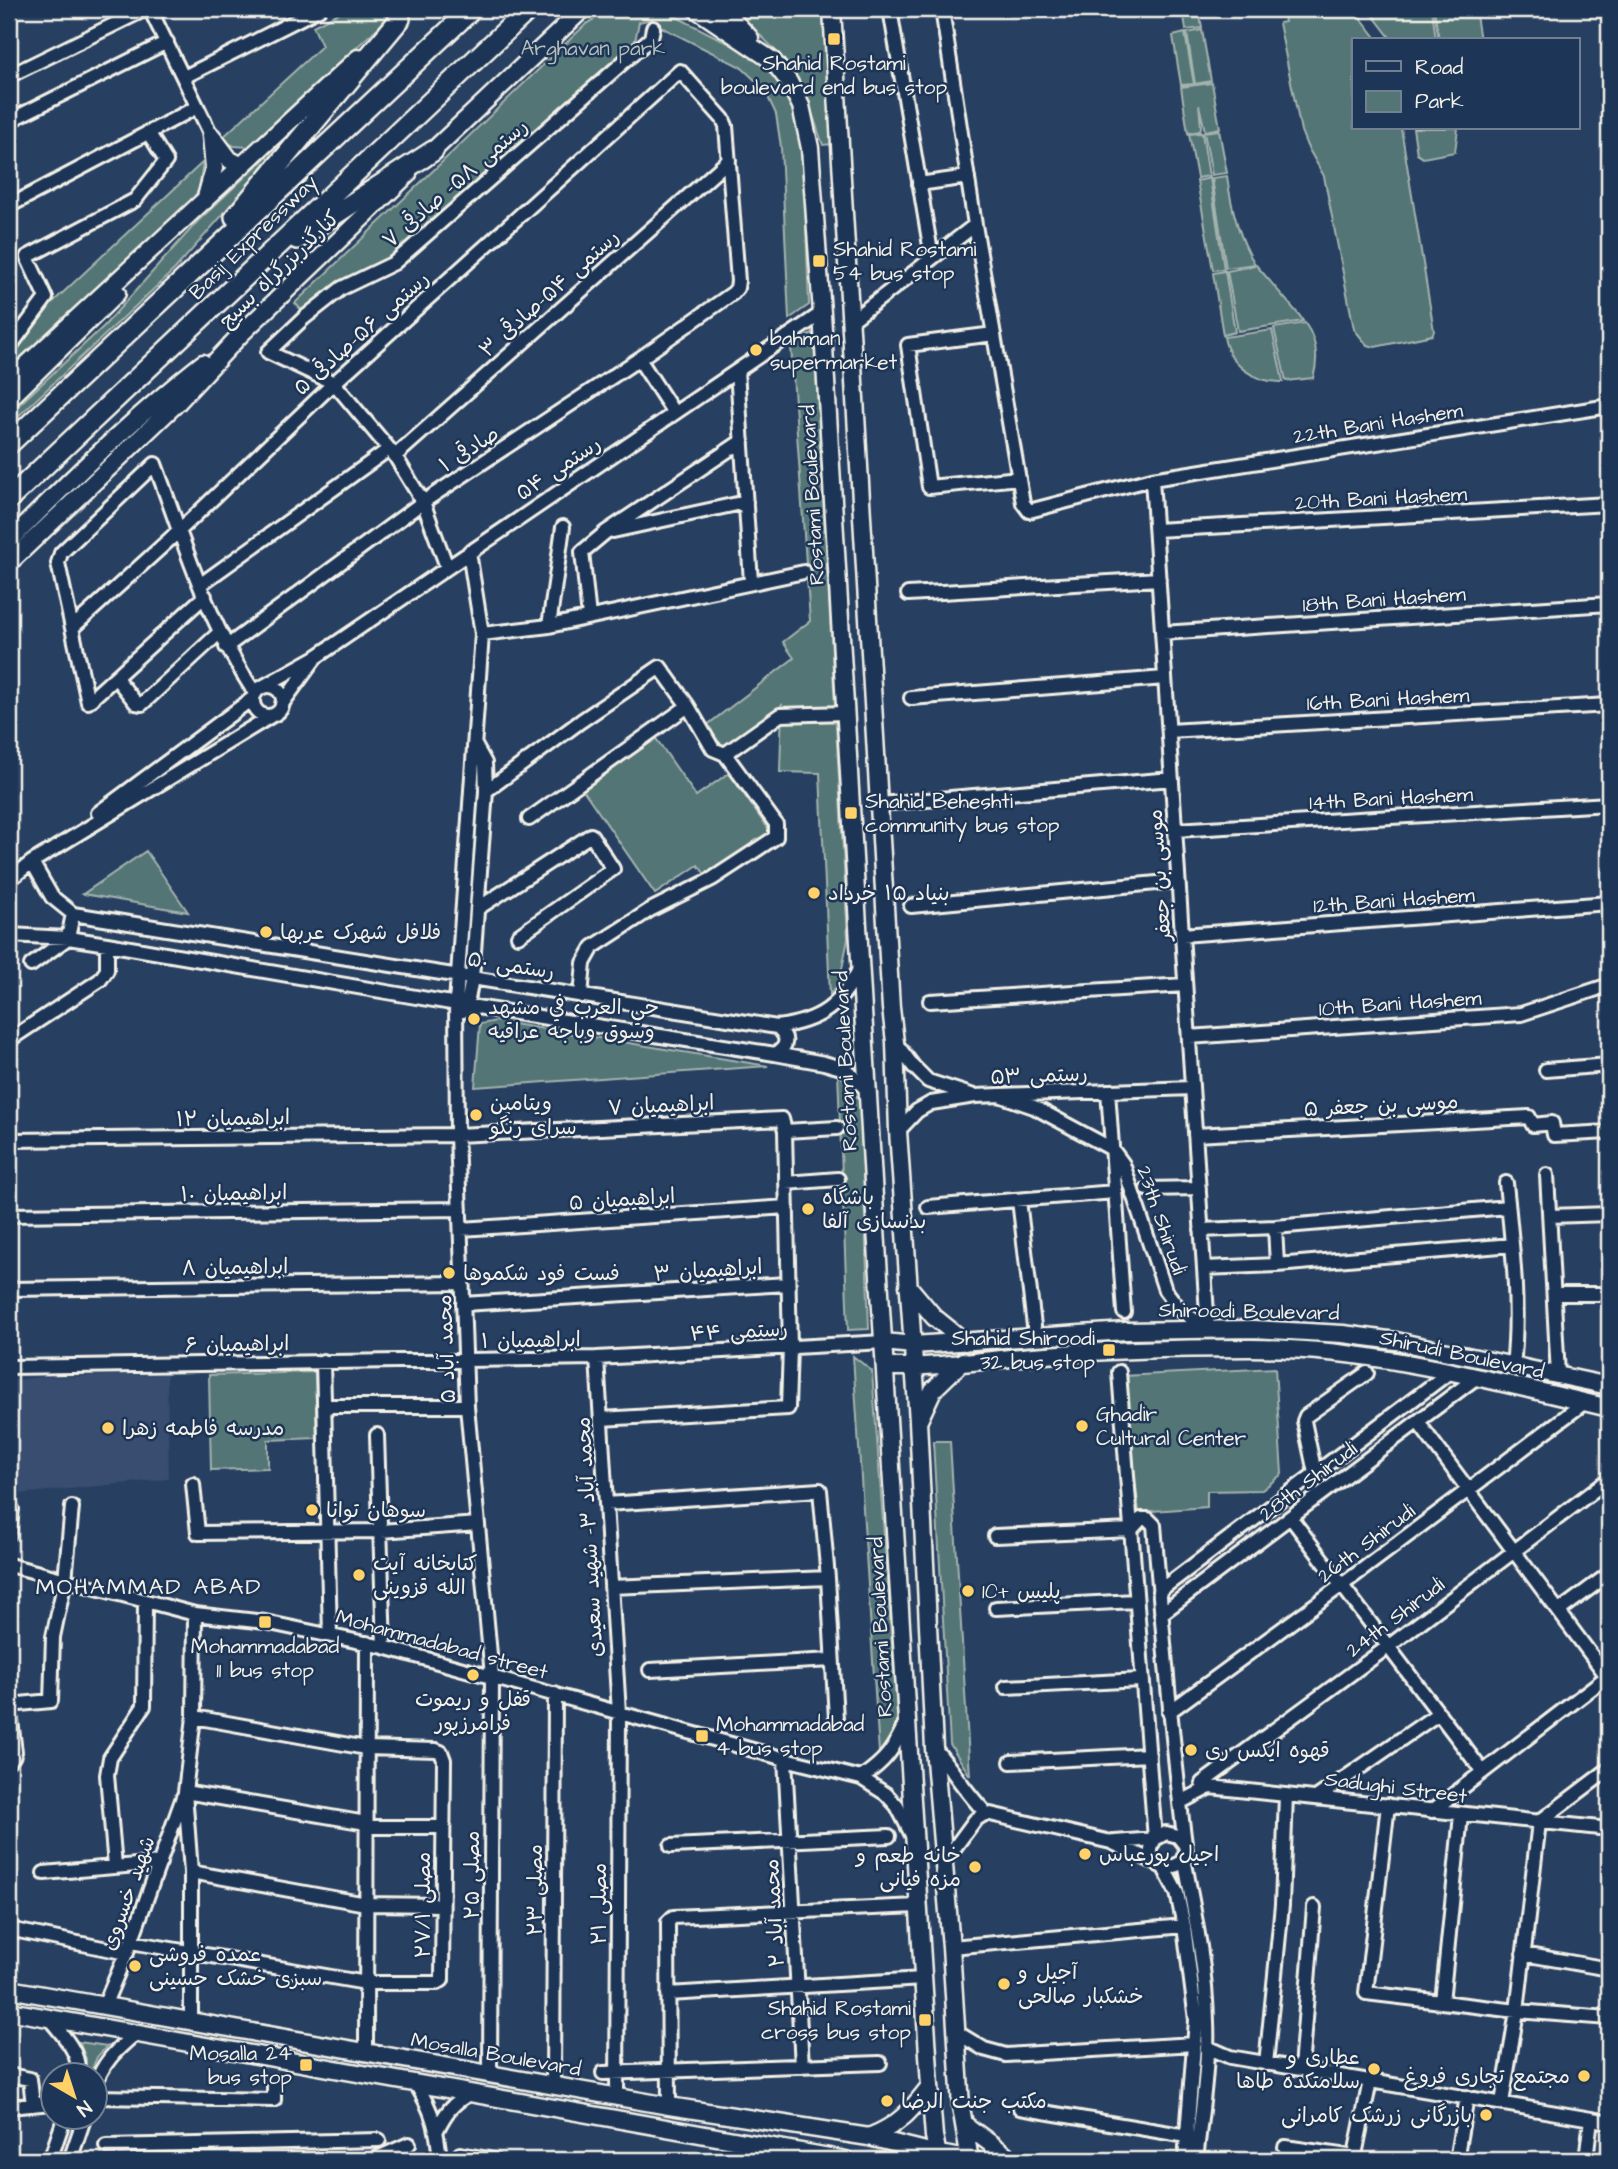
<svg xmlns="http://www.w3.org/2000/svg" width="1618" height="2169" viewBox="0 0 1618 2169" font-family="'Architects Daughter','Playpen Sans Arabic',sans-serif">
	<rect width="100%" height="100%" fill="#273f61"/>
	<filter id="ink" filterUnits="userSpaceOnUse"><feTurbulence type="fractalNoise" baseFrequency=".0143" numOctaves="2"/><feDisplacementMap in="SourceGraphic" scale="14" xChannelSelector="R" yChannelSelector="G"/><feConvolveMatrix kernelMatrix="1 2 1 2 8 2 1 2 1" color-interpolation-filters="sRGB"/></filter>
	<g filter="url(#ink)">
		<path fill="#374d70" d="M167,1374L169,1479L9,1495V1381L41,1377Z"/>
		<path fill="#537575" stroke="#a4b3ae" stroke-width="2" d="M346,9H398L249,147L234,146L221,139L322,46L313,26Z
			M612,9H661L756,57L775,73L794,108L803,147L809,305L789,319L781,147L776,114L767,95L758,83L741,67L659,26L652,19L639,22L635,41L389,260L303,312L295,303L586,24Z
			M730,9H822L833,144L823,145C815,124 809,98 798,79C781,52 754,29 730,9Z
			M1183,9H1199L1202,28L1186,30Z
			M1283,9H1354L1378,40H1354V128H1401L1434,331L1432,335L1375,347L1367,345L1354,329L1324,176L1307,146L1301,131L1279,23L1285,22Z
			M1373,9H1432L1436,40H1392L1369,10Z
			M1434,9H1475L1480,40H1439Z
			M1202,30L1211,81L1195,84L1187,33Z
			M1185,33L1194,84L1181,85L1173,36Z
			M1212,83L1220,128L1205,131L1199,105L1201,127L1200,131L1188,133L1181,87Z
			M308,118L175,269L9,425V414L104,326L198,221Z
			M1413,128H1458L1455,152L1423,158L1417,154Z
			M1219,130L1227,173L1212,175L1204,132Z
			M1202,133L1209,176L1197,178L1189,134Z
			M203,162L199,189L186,211L9,375V343Z
			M1227,176C1231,207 1238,237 1255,264L1226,268L1212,178Z
			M1210,178L1224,269L1213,270L1197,181Z
			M1256,265L1300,316L1303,321L1238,331L1227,271Z
			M1225,271L1235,332L1223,335L1213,273Z
			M1305,323C1317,340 1319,358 1313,378L1286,381L1274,328Z
			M1272,330L1283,381V382C1255,383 1229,365 1224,337Z
			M814,332L848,939L839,984L830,995L820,773L780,772L782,705L724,748L706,726L794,658L783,642L810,621L791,346Z
			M655,737L696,796L729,773L771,833L707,877L698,865L655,894L582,788Z
			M146,851L188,912L83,894Z
			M496,1021L768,1066L475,1087L480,1024Z
			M838,1072L861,1102L869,1329L848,1330Z
			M853,1356L872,1371L898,1726L879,1753Z
			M1275,1368L1282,1474L1262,1490L1207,1491V1507L1139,1512L1123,1376Z
			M315,1372L317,1438L268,1440V1468L211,1470L209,1375Z
			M933,1441H950L970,1776L950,1744Z
			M79,2042L107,2046L97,2057L90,2074H85L86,2059Z"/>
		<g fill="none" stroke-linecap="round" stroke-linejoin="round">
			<g stroke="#f4f1e8" stroke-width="18">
				<path id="minor" d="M150,9L211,135
					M890,9L932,258
					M942,9L975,225L1023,503L1029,511L1152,479L1609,406
					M9,76L146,9
					M184,77L319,9
					M9,121L167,42
					M919,184L968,177
					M9,206L197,107
					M851,321L975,225
					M994,334L908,345L929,487L1019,478
					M9,348L46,298L27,257L135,200L166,161L148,132
					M639,359L674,413
					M737,371L751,582
					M395,456L729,160
					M1152,479L1208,1329
					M1156,530L1609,504
					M613,531L746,502
					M469,552L482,634L456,1003L457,1135L467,1406L492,1676L490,2074
					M447,567L423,502L395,456L334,383L268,352L304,318L342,288L394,263L651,38L653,28
					M201,584L389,449
					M908,594L1159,579
					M205,596L88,702L58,563L61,553L155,464C184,542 208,624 255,693
					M589,617L582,552L606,532L742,441
					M549,626L563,527
					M72,628L180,530L334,383L680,71L723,119L726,126L738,281L737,288L733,293L639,359L423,502L226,647
					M1162,633L1609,604
					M482,634L549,626L804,572
					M116,678L136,703L142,704L219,633
					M264,686L316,657L822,313
					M253 701a15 15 0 1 1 30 0a15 15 0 1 1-30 0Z
					M911,698L1165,678
					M282,704L314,660
					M1169,731L1609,705
					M486,791L581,721L660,667L688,706L713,749L725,754
					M880,804L1172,779
					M98,813L253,698
					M529,819L688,706
					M1175,830L1609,804
					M32,862L52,897L73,914L777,1027C821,1021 840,1006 860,968
					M9,880L32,862L271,716
					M911,906L1178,881
					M477,909L591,835L613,869L518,936
					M9,935L68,938L107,944L451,1003L775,1054L824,1063L845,1069L867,1090
					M1182,935L1609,903
					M31,965L68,938L73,914
					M581,996L584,963L593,947L650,910L712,879L776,837V824L725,754L780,715L845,713
					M930,1001L1185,985
					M463,1011L467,1005L472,978L486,791L485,763L475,745
					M1189,1037L1521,1014L1609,985
					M9,1040L100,980L107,970V944
					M895,1042L913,1066L928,1081L971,1095
					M775,1054C788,1047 789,1037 777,1027
					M1546,1070L1609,1065
					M1108,1091L1124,1312
					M999,1095L1034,1107L1112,1149L1123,1164L1165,1290L1181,1311L1208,1329
					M785,1131L837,1128
					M898,1131L917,1111L931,1103L975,1096L1192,1088
					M1195,1135L1529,1117L1533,1125L1552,1123L1554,1135L1609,1132
					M9,1140L457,1135L782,1119L785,1131L790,1347L788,1408L601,1419
					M1547,1175L1558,1375
					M786,1183L838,1179
					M1506,1183C1512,1243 1520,1306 1513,1366
					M1147,1189L1199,1188
					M1019,1200L1034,1326
					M928,1207L1115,1192
					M9,1215L460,1209
					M1550,1216L1609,1214
					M1275,1227L1277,1265
					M461,1229L787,1207
					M1201,1230L1275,1227L1508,1207
					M1204,1268L1277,1265L1512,1245
					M9,1289L462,1283
					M1555,1294H1609
					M463,1304L788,1284
					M597,1358L619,1713L617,2096
					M323,1361L330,1634
					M9,1367L597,1358L884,1342
					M1119,1372L1155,1839C1146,1853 1153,1867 1170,1868L1181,1863L1186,1852C1172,1743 1163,1634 1154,1525L1148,1519H1141L1131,1530
					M324,1406H467
					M1418,1422L1609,1679
					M377,1435L384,1647
					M1315,1473L1304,1421L1306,1416L1367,1373
					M193,1484L198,1533L381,1531L478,1524
					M606,1504L820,1490L828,1578L836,1719
					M1291,1518L1483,1772
					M9,1534L12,1509
					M995,1536L1131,1530
					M9,1565L195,1614L265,1622L384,1647L785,1759L861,1778L886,1794L897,1806L912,1835
					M611,1587L828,1578
					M1159,1591L1451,1371
					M996,1608L1136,1601
					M1559,1611L1609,1574
					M1161,1614L1477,1377
					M650,1670L832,1660
					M1006,1687L1141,1680
					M1169,1712L1342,1585L1585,1402
					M934,1748C953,1770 966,1793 986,1813L975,1820L944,1862
					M785,1759L802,2066
					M9,1761L13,1757L15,1752L9,1705L51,1701L53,1637L65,1580L72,1507
					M1011,1762L1149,1755
					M861,1778C887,1760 893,1750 906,1722
					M1202,1783L1389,1646L1609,1479
					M185,1792L366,1823
					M1316,1798L1439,1713
					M1181,1802L1210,1787L1609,1829
					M1388,1805L1366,1993L1517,2011L1609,2018
					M1432,1811L1609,1675
					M986,1813L1111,1842L1154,1862
					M366,1827H442
					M1115,1842L1155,1839L1166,1833L1178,1836L1185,1845
					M671,1846L889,1836
					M1184,1858C1194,1911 1206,1967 1207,2022C1209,2067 1201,2115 1196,2160
					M115,1866L107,1775L110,1758L144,1706L145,1602
					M1164,1868L1177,1893L1184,1926L1196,2020L1185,2160
					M191,1872L366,1904L442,1905
					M44,1873L160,1863
					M9,1929L127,1953
					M131,1942L366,1983H437L442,1980L444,1760L441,1752L436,1750L366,1748L194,1717
					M951,1947L1184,1926
					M1523,1954L1609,1969
					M668,1994L923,1979
					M1442,2002L1461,1815
					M104,2006L131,1942L183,1797
					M49,2018C61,2034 82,2053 77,2074
					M191,2021V1872L185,1792L194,1717L195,1614
					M956,2032L984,2049L1006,2055L1195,2044
					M1207,2047L1230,2057L1609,2122
					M366,2052L367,1643
					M1266,2064L1282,1905L1286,1795
					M1301,2069L1314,1907
					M603,2073L880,2063
					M9,2075L30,2079L33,2105
					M416,2084C433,2112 437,2127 440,2160
					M553,2085L555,1694
					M94,2088C103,2062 115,2051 135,2034
					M94,2097L274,2100V2081
					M1502,2103L1517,2011L1539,1822L1609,1769
					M669,2106L668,1922L673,1917L918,1906
					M9,2107L52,2103
					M1020,2108L1187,2136
					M437,2130C445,2113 453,2103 469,2094
					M106,2146L379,2140
					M1285,2147L1355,2157
					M460,2154L495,2160
					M50,2160L65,2116
					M70,2160L85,2116
					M373,2160L409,2144
					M1354,2160L1370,2081
					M1456,2160L1467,2097
					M1586,2160L1591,2119"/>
			</g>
			<g stroke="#f4f1e8" stroke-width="21">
				<path id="major" d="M696,9L773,61L789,82L801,106L810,148L822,313L873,1181L930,2086L934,2136L939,2160
					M718,9L733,20L750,38
					M832,9L891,1008L895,1042L898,1131L918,1421L934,1748L951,1947L961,2107L970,2160
					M212,136L230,160L242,166
					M424,159L583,9
					M205,201L214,168L211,135
					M9,381L358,58
					M9,399L117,293
					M9,541C71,479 134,417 203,363
					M9,563L177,403L240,335L408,174
					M908,1286L934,1317L965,1342
					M884,1342L913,1345L1126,1331L1253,1329L1343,1334L1396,1341L1609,1386
					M885,1367C934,1368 984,1360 1033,1356C1105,1350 1177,1348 1250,1348C1372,1348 1491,1380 1609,1408
					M919,1420L933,1390L963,1361
					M9,1989L669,2106L869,2137L938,2154L975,2160
					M9,2011L846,2160
					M964,2124L1013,2160
					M869,2137C899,2125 910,2112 930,2086"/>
			</g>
			<g stroke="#f4f1e8" stroke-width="24">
				<path id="highway" d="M235,217L400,19
					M297,239L433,151
					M9,444L472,9
					M9,499L529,9"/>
			</g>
			<use href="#minor" stroke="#1d3557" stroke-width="12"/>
			<use href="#major" stroke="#1d3557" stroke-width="16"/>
			<use href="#highway" stroke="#1d3557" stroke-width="19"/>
		</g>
	</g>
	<g fill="#ffd166" stroke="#1d3557" stroke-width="2.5">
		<rect x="827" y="32" width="14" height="14" rx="3.5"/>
		<rect x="812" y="254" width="14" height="14" rx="3.5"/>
		<circle cx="756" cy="350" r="7"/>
		<rect x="844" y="806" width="14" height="14" rx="3.5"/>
		<circle cx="814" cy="893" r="7"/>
		<circle cx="266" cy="932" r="7"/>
		<circle cx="474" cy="1019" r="7"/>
		<circle cx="476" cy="1115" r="7"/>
		<circle cx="808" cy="1209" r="7"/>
		<circle cx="449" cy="1273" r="7"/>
		<rect x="1102" y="1343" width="14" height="14" rx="3.5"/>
		<circle cx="1082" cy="1426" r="7"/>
		<circle cx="108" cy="1428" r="7"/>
		<circle cx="312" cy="1510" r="7"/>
		<circle cx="359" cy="1575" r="7"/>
		<circle cx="968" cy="1591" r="7"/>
		<rect x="258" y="1615" width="14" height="14" rx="3.5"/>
		<circle cx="473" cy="1675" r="7"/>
		<rect x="695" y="1729" width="14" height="14" rx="3.5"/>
		<circle cx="1191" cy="1750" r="7"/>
		<circle cx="1085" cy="1854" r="7"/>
		<circle cx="975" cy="1867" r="7"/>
		<circle cx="135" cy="1966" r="7"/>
		<circle cx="1004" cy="1984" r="7"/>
		<rect x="918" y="2013" width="14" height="14" rx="3.5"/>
		<rect x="299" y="2058" width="14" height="14" rx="3.5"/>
		<circle cx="1374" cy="2069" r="7"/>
		<circle cx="1584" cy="2076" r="7"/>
		<circle cx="887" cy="2101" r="7"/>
		<circle cx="1486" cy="2115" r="7"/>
	</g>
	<g text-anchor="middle" stroke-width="5" stroke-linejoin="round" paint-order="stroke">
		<g font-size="21" fill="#b4bfba" stroke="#1d3557">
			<text x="593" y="55">Arghavan park</text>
		</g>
		<g font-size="21" fill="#f4f1e8" stroke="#1d3557" text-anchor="start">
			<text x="834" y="70" text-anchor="middle">Shahid Rostami<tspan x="834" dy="24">boulevard end bus stop</tspan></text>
			<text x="833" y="256">Shahid Rostami<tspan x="833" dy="24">54 bus stop</tspan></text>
			<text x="770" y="345">bahman<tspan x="770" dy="24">supermarket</tspan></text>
			<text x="865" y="808">Shahid Beheshti<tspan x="865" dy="24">community bus stop</tspan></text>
			<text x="828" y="900">بنیاد ۱۵ خرداد</text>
			<text x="280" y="939">فلافل شهرک عربها</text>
			<text x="488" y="1014">حي العرب في مشهد<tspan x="488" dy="24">وسوق وباجه عراقيه</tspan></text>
			<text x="490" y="1110">ویتامین<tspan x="490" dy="24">سرای رنگو</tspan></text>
			<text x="822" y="1204">باشگاه<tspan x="822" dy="24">بدنسازی آلفا</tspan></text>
			<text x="463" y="1280">فست فود شکموها</text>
			<text x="1095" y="1345" text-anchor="end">Shahid Shiroodi<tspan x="1095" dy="24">32 bus stop</tspan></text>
			<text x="1096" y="1421">Ghadir<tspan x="1096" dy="24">Cultural Center</tspan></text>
			<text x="122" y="1435">مدرسه فاطمه زهرا</text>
			<text x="326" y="1517">سوهان توانا</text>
			<text x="373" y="1570">کتابخانه آیت<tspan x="373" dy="24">الله قزوینی</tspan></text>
			<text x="982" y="1598">پلیس +10</text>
			<text x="265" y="1653" text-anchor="middle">Mohammadabad<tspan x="265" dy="24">11 bus stop</tspan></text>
			<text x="473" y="1706" text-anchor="middle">قفل و ریموت<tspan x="473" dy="24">فرامرزپور</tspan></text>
			<text x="716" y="1731">Mohammadabad<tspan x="716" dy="24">4 bus stop</tspan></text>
			<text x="1205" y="1757">قهوه ایکس ری</text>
			<text x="1099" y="1861">اجیل پورعباس</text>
			<text x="961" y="1862" text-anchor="end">خانه طعم و<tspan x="961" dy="24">مزه فیانی</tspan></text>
			<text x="149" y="1961">عمده فروشی<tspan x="149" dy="24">سبزی خشک حسینی</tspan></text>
			<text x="1018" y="1979">آجیل و<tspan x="1018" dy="24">خشکبار صالحی</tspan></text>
			<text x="911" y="2015" text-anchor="end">Shahid Rostami<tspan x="911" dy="24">cross bus stop</tspan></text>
			<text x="292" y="2060" text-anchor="end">Mosalla 24<tspan x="292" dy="24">bus stop</tspan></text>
			<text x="1360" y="2064" text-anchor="end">عطاری و<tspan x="1360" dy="24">سلامتکده طاها</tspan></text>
			<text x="1570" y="2083" text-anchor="end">مجتمع تجاری فروغ</text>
			<text x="901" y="2108">مكتب جنت الرضا</text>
			<text x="1472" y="2122" text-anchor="end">بازرگانی زرشک کامرانی</text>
		</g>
		<g font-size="21" fill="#f4f1e8" stroke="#1d3557">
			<text transform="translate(455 183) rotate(-41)" y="7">رستمی ۵۸- صادقی ۷</text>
			<text transform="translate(253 237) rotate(-44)" y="7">Basij Expressway</text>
			<text transform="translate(279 269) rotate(-44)" y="7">کنارگذربزرگراه بسیج</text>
			<text transform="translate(549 293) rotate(-42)" y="7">رستمی ۵۴-صادقی ۳</text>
			<text transform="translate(361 333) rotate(-42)" y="7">رستمی ۵۶-صادقی ۵</text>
			<text transform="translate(1378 423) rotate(-9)" y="7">22th Bani Hashem</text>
			<text transform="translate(469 449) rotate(-33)" y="7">صادقی ۱</text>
			<text transform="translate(558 468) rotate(-34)" y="7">رستمی ۵۴</text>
			<text transform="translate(812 495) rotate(-93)" y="7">Rostami Boulevard</text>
			<text transform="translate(1381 498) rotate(-3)" y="7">20th Bani Hashem</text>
			<text transform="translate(1384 599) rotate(-4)" y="7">18th Bani Hashem</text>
			<text transform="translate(1388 699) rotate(-3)" y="7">16th Bani Hashem</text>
			<text transform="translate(1391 798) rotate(-3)" y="7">14th Bani Hashem</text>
			<text transform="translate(1159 875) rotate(-94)" y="7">موسی بن جعفر</text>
			<text transform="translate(1394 900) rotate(-4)" y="7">12th Bani Hashem</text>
			<text transform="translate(511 965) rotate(9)" y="7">رستمی ۵۰</text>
			<text transform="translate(1400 1003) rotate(-4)" y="7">10th Bani Hashem</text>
			<text transform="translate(845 1061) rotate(-93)" y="7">Rostami Boulevard</text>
			<text transform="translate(1039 1075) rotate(-2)" y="7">رستمی ۵۳</text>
			<text transform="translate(661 1105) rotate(-3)" y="7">ابراهیمیان ۷</text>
			<text transform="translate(1381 1105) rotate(-3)" y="7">موسی بن جعفر ۵</text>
			<text transform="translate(233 1118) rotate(-1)" y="7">ابراهیمیان ۱۲</text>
			<text transform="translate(234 1193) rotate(-1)" y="7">ابراهیمیان ۱۰</text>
			<text transform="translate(622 1199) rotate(-4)" y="7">ابراهیمیان ۵</text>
			<text transform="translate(1162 1220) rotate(71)" y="7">23th Shirudi</text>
			<text transform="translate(235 1267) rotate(-1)" y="7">ابراهیمیان ۸</text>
			<text transform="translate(708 1270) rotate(-4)" y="7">ابراهیمیان ۳</text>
			<text transform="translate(1249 1311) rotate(1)" y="7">Shiroodi Boulevard</text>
			<text transform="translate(739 1331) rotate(-3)" y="7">رستمی ۴۴</text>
			<text transform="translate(531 1340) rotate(-1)" y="7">ابراهیمیان ۱</text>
			<text transform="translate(237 1344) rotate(-1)" y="7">ابراهیمیان ۶</text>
			<text transform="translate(446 1349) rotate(-92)" y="7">محمد آباد ۵</text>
			<text transform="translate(1462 1354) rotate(12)" y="7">Shirudi Boulevard</text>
			<text transform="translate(1308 1481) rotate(-37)" y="7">28th Shirudi</text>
			<text transform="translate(589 1537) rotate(-93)" y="7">محمد آباد ۳- شهید سعیدی</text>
			<text transform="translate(1366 1543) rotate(-37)" y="7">26th Shirudi</text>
			<text transform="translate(1395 1617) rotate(-37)" y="7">24th Shirudi</text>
			<text transform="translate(880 1627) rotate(-93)" y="7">Rostami Boulevard</text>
			<text transform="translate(442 1644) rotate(15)" y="7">Mohammadabad street</text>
			<text transform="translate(1396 1787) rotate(7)" y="7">Sadughi Street</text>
			<text transform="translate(472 1875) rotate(-90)" y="7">مصلی ۲۵</text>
			<text transform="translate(535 1890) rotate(-90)" y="7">مصلی ۲۳</text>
			<text transform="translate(128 1893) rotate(-70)" y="7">شهید خسروی</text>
			<text transform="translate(599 1904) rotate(-90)" y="7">مصلی ۲۱</text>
			<text transform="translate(423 1905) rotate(-90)" y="7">مصلی ۲۷/۱</text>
			<text transform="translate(774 1913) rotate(-93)" y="7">محمد آباد ۲</text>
			<text transform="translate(496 2054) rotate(10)" y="7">Mosalla Boulevard</text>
		</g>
		<g font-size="23" letter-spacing="2" fill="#f4f1e8" stroke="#1d3557">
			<text x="149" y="1594">MOHAMMAD ABAD</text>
		</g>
	</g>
	<rect width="1618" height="2169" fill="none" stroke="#1d3557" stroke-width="35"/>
	<rect x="18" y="18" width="1583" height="2134" fill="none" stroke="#f4f1e8" stroke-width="2.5" filter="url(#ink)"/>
	<rect x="1352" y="38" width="228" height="91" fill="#1d3557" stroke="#738091" stroke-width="2"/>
	<rect x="1366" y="61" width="35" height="10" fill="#1d3557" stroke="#738091" stroke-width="2"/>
	<text x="1415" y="74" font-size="21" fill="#f4f1e8">Road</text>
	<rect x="1366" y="91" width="35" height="21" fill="#537575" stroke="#738091" stroke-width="2"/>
	<text x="1415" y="108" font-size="21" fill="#f4f1e8">Park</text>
	<g transform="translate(74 2096) rotate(141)"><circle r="33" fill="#1d3557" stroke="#738091" stroke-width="2"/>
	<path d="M0-5L12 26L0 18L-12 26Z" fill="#ffd166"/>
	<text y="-10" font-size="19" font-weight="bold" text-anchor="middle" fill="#f4f1e8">N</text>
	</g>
</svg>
